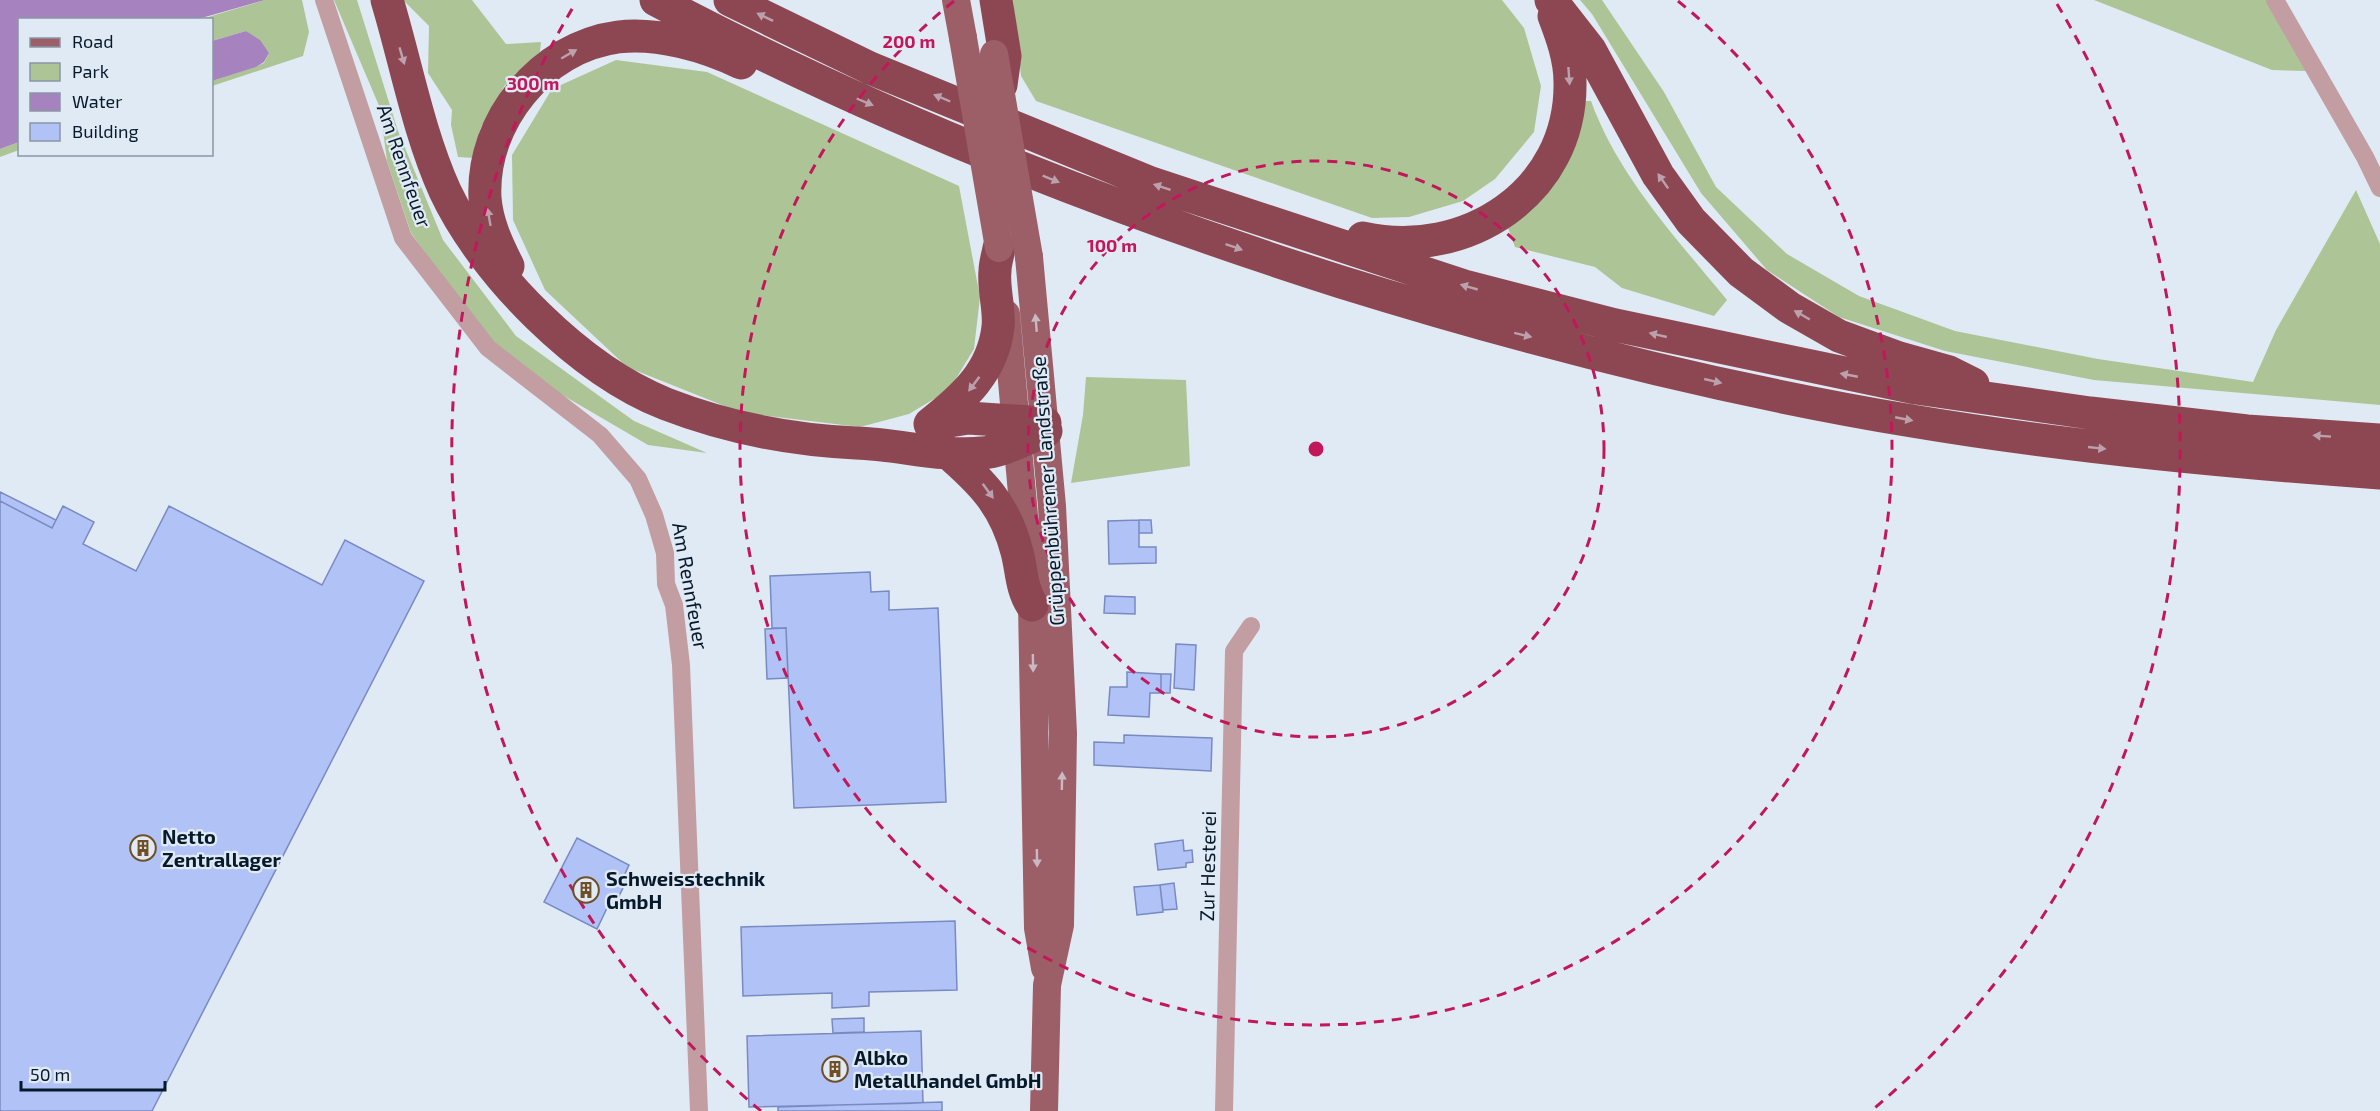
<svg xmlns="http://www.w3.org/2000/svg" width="2380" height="1111" viewBox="0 0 2380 1111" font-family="'Exo 2',sans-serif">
	<rect width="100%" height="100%" fill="#e0eaf4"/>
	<path fill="#adc596" d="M265,0H302L309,32L303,56L212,86V81L255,67L264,63L269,53L246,31L212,41V20H198Z
		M334,0H357L398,131L443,240L516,336L634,421L707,453L648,445L547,386L485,335L411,233L387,161L380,108Z
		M403,0H472L506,44L541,42L540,52L505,85L481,127L473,158L458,157L451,125L452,110L428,73L429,26Z
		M1013,0H1502L1524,28L1541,86L1534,132L1495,179L1463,201L1409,217L1372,218L1036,101L1021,76Z
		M1580,0H1602L1664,92L1716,187L1787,254L1859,296L1955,331L2098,359L2253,382L2276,330L2356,190L2380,244V405L2094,380L1945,351L1839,317L1767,270L1701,193L1592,14Z
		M2094,0H2267L2306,71L2272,70Z
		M616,60L707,72L959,186L980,297L974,349L949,390L909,414L860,427L742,413L627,367L545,290L513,220L512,155L552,89Z
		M1577,101H1591C1618,176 1677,239 1727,300L1714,316L1622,288L1595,267L1515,247L1504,217Z
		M19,142V150L0,157V149Z
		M1086,377L1186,380L1190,466L1071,483L1083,415Z"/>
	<path fill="#a683bf" d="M0,0H265L198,19L20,20L19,142L0,149Z
		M246,31L260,40L269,53L264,62L256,67L212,81V41Z"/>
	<path fill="#b1c2f7" stroke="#788ac2" stroke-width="1.5" d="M0,492L56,520L52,528L0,501Z
		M0,501L52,528L63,506L94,522L83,544L136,571L169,506L322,585L345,540L424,581L152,1111H0Z
		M1139,520V547H1156V563L1109,564L1108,521Z
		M1139,520H1151L1152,533H1139Z
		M870,572L871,592L889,591V610L938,608L946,802L794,808L786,628H772L770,576Z
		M1105,596L1135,597V614L1104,613Z
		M786,628L788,678L767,679L765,629Z
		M1176,644L1196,645L1194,690L1174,688Z
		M1127,672L1161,674V693H1150L1149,717L1108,715L1110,687H1127Z
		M1161,674H1171L1170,693H1161Z
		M1124,735L1212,738L1211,771L1094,765V742L1124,743Z
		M577,838L629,865L624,876L628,878L614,906L609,904L597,929L544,902Z
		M1183,840L1184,851L1192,850L1193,862L1186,863V867L1158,870L1155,844Z
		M1174,883L1177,909L1163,910L1160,885Z
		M1160,885L1163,912L1137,915L1134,887Z
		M955,921L957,990L869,992V1006L832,1008V993L743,996L741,927Z
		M864,1018V1032L833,1033L832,1019Z
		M921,1031L923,1103L749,1107L747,1036Z
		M942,1102V1111H778V1107Z"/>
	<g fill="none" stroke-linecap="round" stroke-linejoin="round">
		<path stroke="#c29ea2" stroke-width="18" d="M324,0L403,238L488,348L600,435L638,479L654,515L665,553L666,584L674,605L681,665L699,1111
			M2275,0L2365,157L2380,188
			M1224,1111L1234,651L1251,626"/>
		<path stroke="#9c5f68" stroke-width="28" d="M956,0L963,38
			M1029,257L1052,506L1063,733L1060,925L1047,985L1044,1111
			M1006,314L1032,605L1038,928L1045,968"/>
		<path stroke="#8d4753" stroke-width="33" d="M387,0C406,63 418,131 445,191C484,274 580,370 666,404C728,428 789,440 856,443C897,444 941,457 982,453C1003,452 1026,438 1046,431
			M656,0C874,116 1106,207 1341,282C1528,340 1719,389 1912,421C2067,447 2223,462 2380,473
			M730,0L870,68L1151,183L1464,286L1615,325L1916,388L2090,413L2247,431L2380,440
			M996,0L1005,56L1001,85
			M1551,0L1590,50L1658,175L1691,221L1741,272L1790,308L1839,336L1899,358L1949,372L1973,384
			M1363,238C1465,261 1572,193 1570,82C1570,59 1562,37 1554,16
			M508,266C497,244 487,223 485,198C481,121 542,47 618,37C657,32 706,46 741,63
			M930,424C963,398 993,372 998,327C1000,309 993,289 995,271C995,263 998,255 999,248
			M931,424L968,418L1045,423
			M946,451C982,482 1005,505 1017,552C1022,571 1021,588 1032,605"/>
		<path stroke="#9c5f68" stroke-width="28" d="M963,38L999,248
			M994,54L1029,257"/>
	</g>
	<defs><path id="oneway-solid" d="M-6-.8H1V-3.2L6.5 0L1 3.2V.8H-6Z" transform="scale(1.5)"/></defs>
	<g fill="#bba1ac">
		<use href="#oneway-solid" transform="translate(765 17) rotate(-154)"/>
		<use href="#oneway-solid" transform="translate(569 54) rotate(-30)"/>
		<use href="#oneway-solid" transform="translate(402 56) rotate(74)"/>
		<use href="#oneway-solid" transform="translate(1569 76) rotate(86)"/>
		<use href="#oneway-solid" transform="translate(942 98) rotate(-157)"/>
		<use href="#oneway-solid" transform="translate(865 102) rotate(23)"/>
		<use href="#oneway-solid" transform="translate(1051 179) rotate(22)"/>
		<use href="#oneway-solid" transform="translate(1663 181) rotate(-125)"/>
		<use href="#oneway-solid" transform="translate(1162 187) rotate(-162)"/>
		<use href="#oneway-solid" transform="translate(489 217) rotate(-100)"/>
		<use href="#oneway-solid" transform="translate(1234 247) rotate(19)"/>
		<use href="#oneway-solid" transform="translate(1469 287) rotate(-164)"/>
		<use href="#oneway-solid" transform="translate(1802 315) rotate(-150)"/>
		<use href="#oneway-solid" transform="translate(1523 335) rotate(14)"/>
		<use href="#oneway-solid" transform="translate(1658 335) rotate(-167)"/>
		<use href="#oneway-solid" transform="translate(1849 375) rotate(-169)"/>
		<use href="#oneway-solid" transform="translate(1713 381) rotate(13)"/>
		<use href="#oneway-solid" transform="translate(974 384) rotate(127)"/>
		<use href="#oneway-solid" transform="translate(1904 419) rotate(11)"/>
		<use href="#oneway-solid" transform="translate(2322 436) rotate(-176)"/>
		<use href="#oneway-solid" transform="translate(2097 448) rotate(6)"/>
		<use href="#oneway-solid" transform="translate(988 491) rotate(54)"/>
	</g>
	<g fill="#c8b9c3">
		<use href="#oneway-solid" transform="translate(1036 323) rotate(-95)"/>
		<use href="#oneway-solid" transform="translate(1033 663) rotate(89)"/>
		<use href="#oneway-solid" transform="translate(1062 781) rotate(-89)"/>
		<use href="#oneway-solid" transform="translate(1037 858) rotate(89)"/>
	</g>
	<g fill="none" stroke="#c2185b" stroke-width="3" stroke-dasharray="10 8">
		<circle cx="1316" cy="449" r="288"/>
		<path d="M1678 1A576 576 0 1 1 954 1"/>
		<path d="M761 1111A864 864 0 0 1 575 4M2057 4A864 864 0 0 1 1871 1111"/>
	</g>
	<defs>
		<g id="building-ring" transform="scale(1.35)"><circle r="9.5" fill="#e0eaf4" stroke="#704f26" stroke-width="1.5"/><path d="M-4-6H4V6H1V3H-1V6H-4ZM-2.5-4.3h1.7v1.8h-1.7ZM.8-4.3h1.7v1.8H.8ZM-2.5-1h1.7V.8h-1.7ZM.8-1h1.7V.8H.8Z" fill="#704f26"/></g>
	</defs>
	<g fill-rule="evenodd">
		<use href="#building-ring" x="143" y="848"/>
		<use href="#building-ring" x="586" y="890"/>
		<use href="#building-ring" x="835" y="1069"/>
	</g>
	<g text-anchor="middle" stroke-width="4.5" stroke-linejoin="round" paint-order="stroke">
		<g font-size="20" fill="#071a2c" stroke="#e0eaf4">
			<text transform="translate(404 166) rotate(71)" y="7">Am Rennfeuer</text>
			<text transform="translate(1048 491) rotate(-94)" y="7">Grüppenbührener Landstraße</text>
			<text transform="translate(690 586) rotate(80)" y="7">Am Rennfeuer</text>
			<text transform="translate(1208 866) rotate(-89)" y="7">Zur Hesterei</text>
		</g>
		<g font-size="20" font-weight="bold" fill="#071a2c" stroke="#e0eaf4" text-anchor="start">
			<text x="162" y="844">Netto<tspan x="162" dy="23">Zentrallager</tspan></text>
			<text x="606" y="886">Schweisstechnik<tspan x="606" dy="23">GmbH</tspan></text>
			<text x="854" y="1065">Albko<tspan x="854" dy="23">Metallhandel GmbH</tspan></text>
		</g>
	</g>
	<circle cx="1316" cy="449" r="9" fill="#c2185b" stroke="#e0eaf4" stroke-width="3"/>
	<g font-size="18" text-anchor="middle" font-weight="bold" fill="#c2185b" stroke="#e0eaf4" stroke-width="4.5" stroke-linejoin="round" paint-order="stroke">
		<text x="909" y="48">200 m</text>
		<text x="533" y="90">300 m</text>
		<text x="1112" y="252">100 m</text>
	</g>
	<rect x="18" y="18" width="195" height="138" fill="#e0eaf4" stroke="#8997a4" stroke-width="1.5"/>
	<rect x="30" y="38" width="30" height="9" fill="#9c5f68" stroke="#8997a4" stroke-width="1.5"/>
	<text x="72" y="48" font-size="18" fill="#071a2c">Road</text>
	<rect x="30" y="63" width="30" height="18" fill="#adc596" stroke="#8997a4" stroke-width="1.5"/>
	<text x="72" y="78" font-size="18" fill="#071a2c">Park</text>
	<rect x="30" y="93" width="30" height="18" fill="#a683bf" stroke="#8997a4" stroke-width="1.5"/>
	<text x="72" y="108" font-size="18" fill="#071a2c">Water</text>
	<rect x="30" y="123" width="30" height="18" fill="#b1c2f7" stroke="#8997a4" stroke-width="1.5"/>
	<text x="72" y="138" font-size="18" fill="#071a2c">Building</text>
	<path d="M21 1081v9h144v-9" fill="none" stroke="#071a2c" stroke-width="3"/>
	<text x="30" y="1081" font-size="18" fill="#071a2c" stroke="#e0eaf4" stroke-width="4.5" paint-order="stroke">50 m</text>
</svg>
